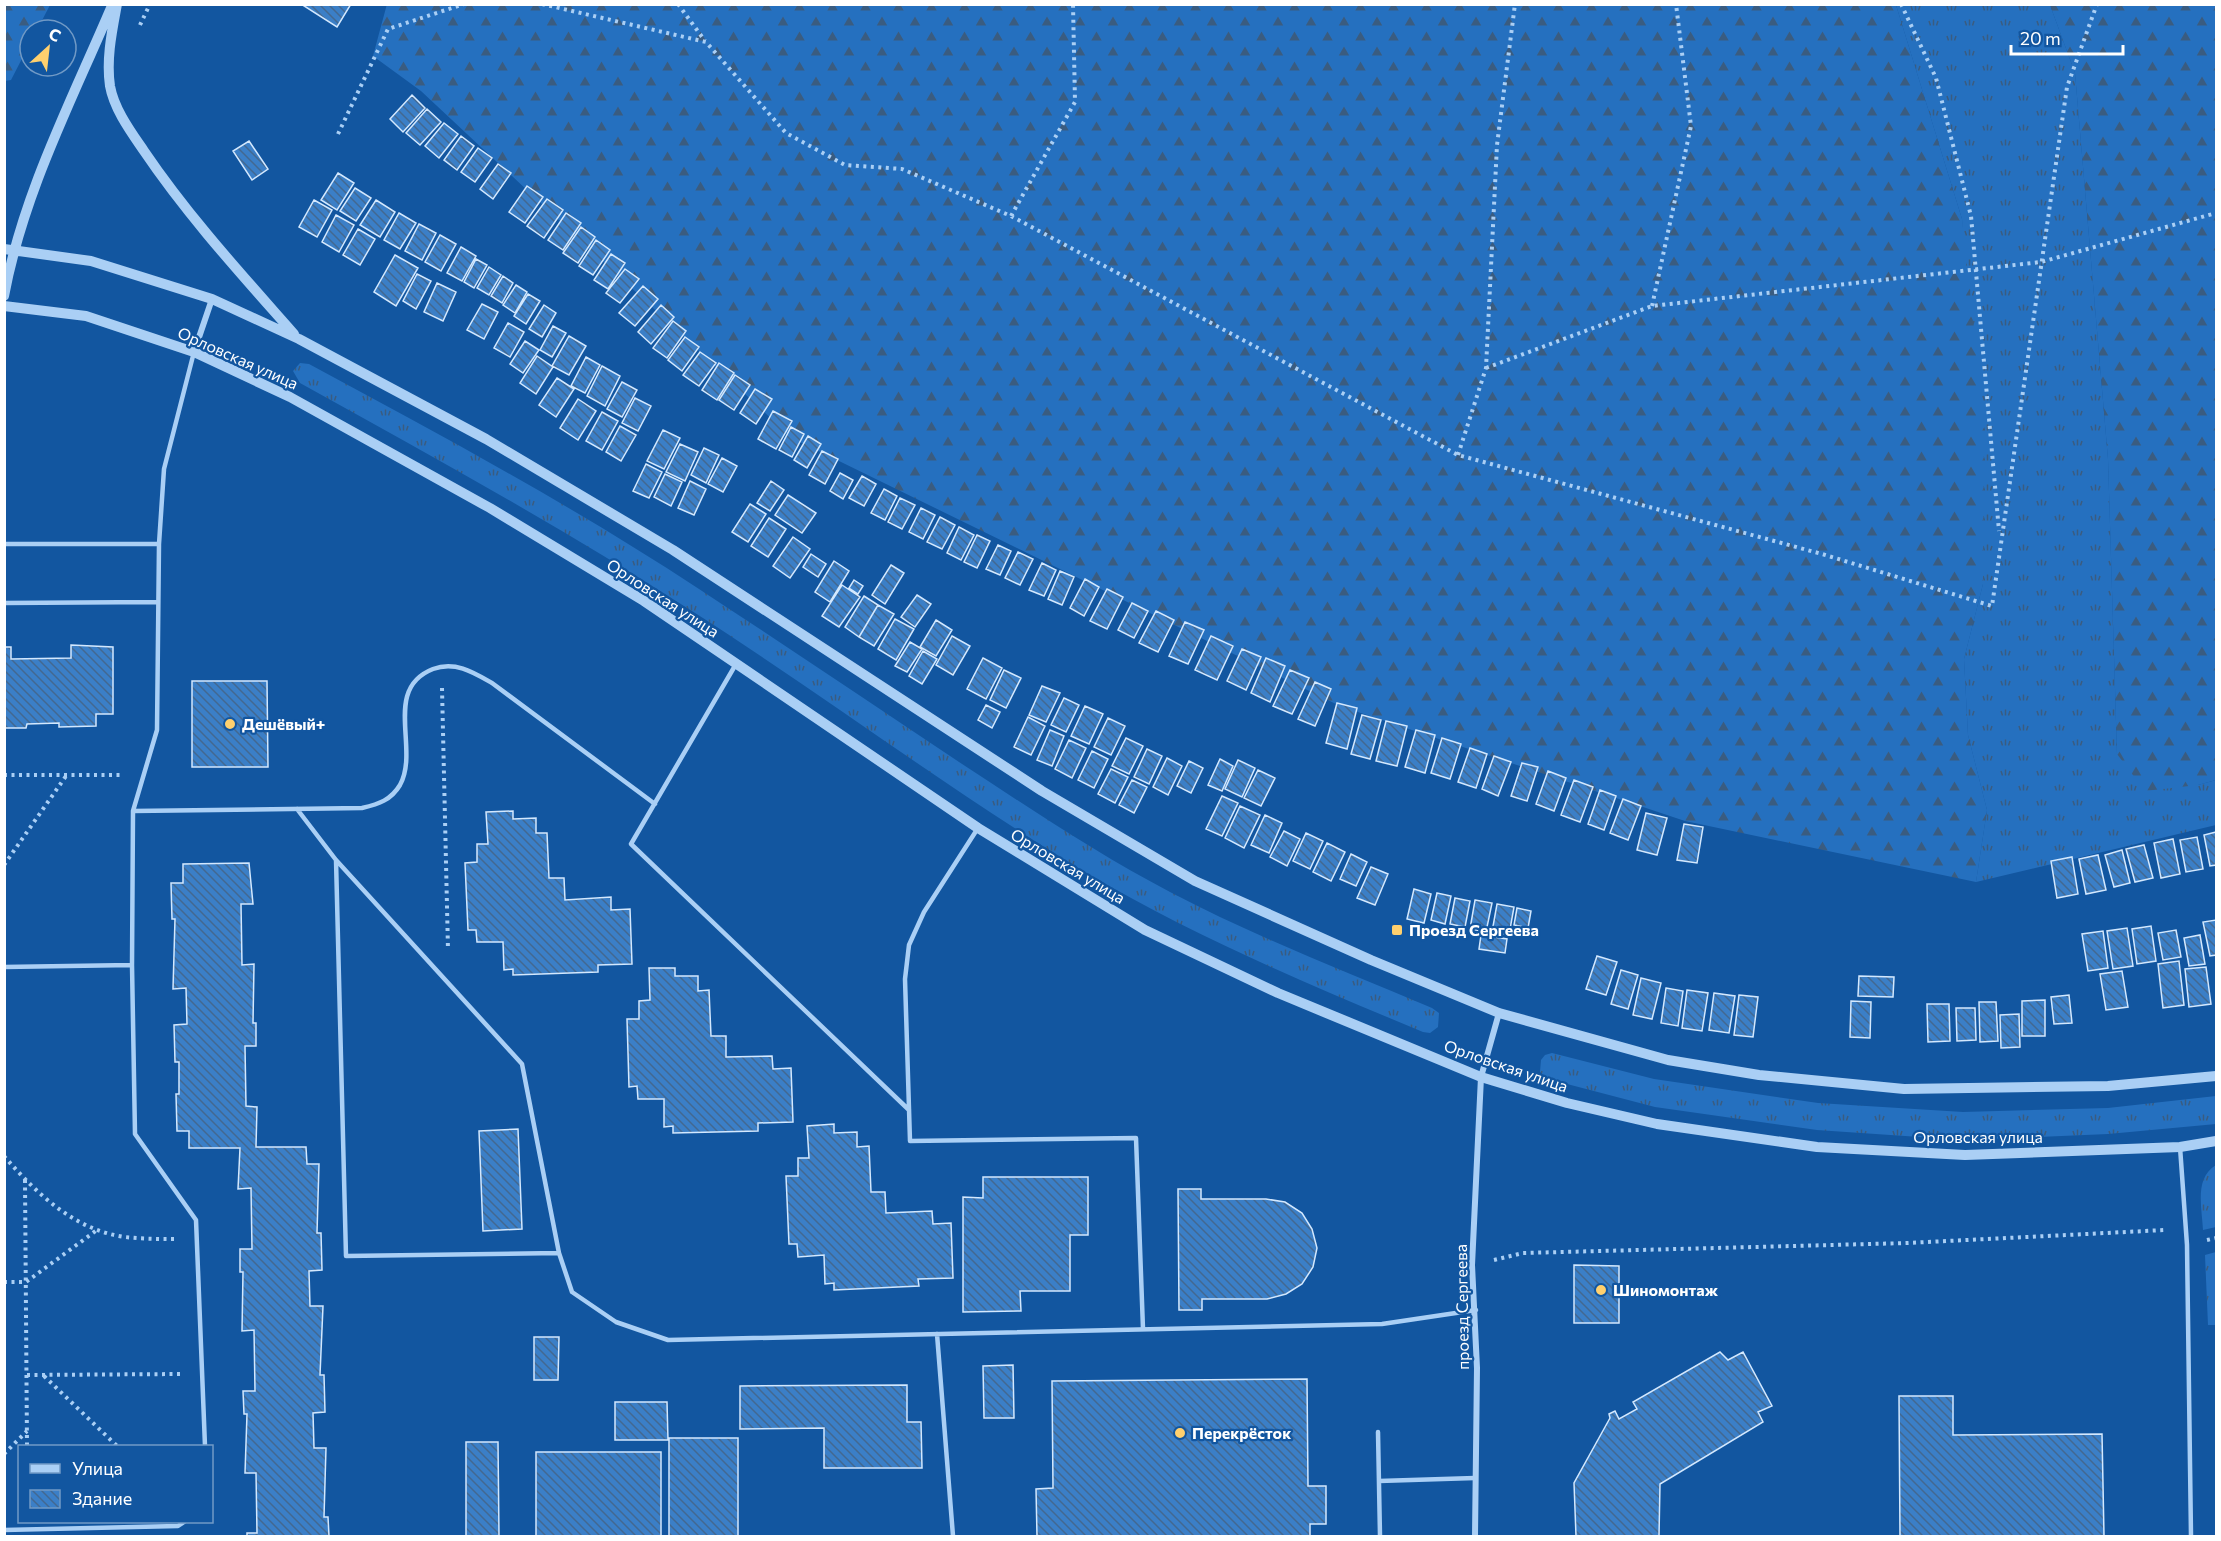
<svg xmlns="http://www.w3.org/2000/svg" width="2221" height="1541" viewBox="0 0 2221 1541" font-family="Commissioner,sans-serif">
	<defs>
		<pattern id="grass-tufts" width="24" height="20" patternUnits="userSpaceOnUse" patternTransform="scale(1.5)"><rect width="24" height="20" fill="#2570bf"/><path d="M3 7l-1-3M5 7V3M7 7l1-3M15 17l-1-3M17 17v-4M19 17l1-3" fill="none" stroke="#3a5c80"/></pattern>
		<pattern id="forest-firs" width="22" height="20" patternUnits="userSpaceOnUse" patternTransform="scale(1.5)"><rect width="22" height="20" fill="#2570bf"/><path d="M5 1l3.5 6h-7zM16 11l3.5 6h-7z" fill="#3a5c80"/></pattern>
		<pattern id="building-back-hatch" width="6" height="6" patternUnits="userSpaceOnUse" patternTransform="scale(1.5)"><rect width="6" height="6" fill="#3b7fc7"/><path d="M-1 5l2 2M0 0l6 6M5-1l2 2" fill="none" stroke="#436890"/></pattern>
	</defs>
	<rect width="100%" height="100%" fill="#1256a0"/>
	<path fill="url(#grass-tufts)" d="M1896,5H2050L2075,73L2108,459L2117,754L2198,785L2216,780V825L1976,882L1987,810L1968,735L1964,659L1983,584L1962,219Z
		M300,363L309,364C441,435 573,506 699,589C786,646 872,704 959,762C1028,807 1097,854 1170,892C1254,936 1344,971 1432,1008L1439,1013L1438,1027L1430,1033L1423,1032C1308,984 1193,936 1087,873C948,790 820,692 684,606C559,526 430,455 300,383L293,371Z
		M1552,1053L1654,1079L1818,1103L1963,1112L2108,1108L2216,1096V1124L2108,1134L1964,1140L1817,1130L1655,1107L1548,1079L1540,1072L1541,1060L1545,1055Z
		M2216,1165V1227L2203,1230C2202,1208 2194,1178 2216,1165Z
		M2216,1252V1325H2208L2205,1255Z"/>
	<path fill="url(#forest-firs)" d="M5,4L50,5L37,30H30V43L11,80L5,81Z
		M387,4L1896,5L1962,219L1984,425L1983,584L1964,659L1968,735L1987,810L1976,882L1685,821L1340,706L792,438L421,91L373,56Z
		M2050,5H2216V780L2198,785L2145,791L2117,754L2108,459L2075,73Z"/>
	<path fill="url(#building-back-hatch)" stroke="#d3e8fe" stroke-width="1.5" d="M301,4H351L337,27Z
		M412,95L425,108L403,132L390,119Z
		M427,109L441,122L420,145L406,133Z
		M444,123L458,134L439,158L425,146Z
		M461,136L474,146L457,170L444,160Z
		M249,141L268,169L252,180L233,151Z
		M478,148L492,158L475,182L461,172Z
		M498,164L511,173L493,199L480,189Z
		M338,173L354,183L337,210L321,200Z
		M527,186L543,197L525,223L509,212Z
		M355,188L371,198L356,221L340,211Z
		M547,199L563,210L544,238L527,226Z
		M314,200L332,210L317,237L299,227Z
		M376,200L395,212L380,237L360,225Z
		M399,213L416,223L400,249L384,240Z
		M566,213L581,223L563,250L548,240Z
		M336,215L354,225L339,252L322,242Z
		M419,224L436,233L422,260L405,251Z
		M581,227L595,237L578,263L563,253Z
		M358,229L375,239L360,265L343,255Z
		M440,235L456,244L441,271L425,262Z
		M596,240L610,250L593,275L579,266Z
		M461,247L476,256L462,281L447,273Z
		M611,254L625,263L608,289L594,280Z
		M395,255L418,268L396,306L374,292Z
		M476,259L487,265L474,288L464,282Z
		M489,267L501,275L489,295L477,288Z
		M625,269L639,279L620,303L606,293Z
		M417,274L431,281L416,309L403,301Z
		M503,276L513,283L502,303L491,296Z
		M437,283L456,292L443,321L424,312Z
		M516,285L527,292L515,313L503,305Z
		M643,286L658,299L635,326L619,313Z
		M528,294L540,301L526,324L514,316Z
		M482,304L498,312L484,339L467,330Z
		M544,305L556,313L542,337L529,329Z
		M661,305L674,317L651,344L638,332Z
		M673,321L686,331L667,358L653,348Z
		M508,323L524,332L510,357L494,348Z
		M553,326L566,333L552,357L540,350Z
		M569,336L586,346L569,375L552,366Z
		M685,337L699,347L682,371L668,360Z
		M525,341L539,350L523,373L510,364Z
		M700,352L716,363L699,386L683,375Z
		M537,356L553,367L536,394L520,383Z
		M586,357L600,365L585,393L571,386Z
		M719,363L734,373L717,400L702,390Z
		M602,366L620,376L605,406L587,396Z
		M735,375L750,385L734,410L719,400Z
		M557,378L574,389L556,417L539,405Z
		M622,382L637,390L622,417L607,409Z
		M755,389L772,399L756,424L740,413Z
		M635,398L651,406L638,431L622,423Z
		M578,399L596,411L578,440L560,428Z
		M773,411L792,421L776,449L758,439Z
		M602,412L618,421L602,450L586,441Z
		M620,426L636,435L621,461L606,452Z
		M791,427L804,434L792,457L779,450Z
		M663,430L680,438L664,469L647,461Z
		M808,436L821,444L807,468L794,460Z
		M680,444L698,452L685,481L666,472Z
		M704,448L719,455L706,483L691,475Z
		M822,451L838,459L825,484L809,475Z
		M722,458L737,466L723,492L708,484Z
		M646,464L662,472L649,498L633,491Z
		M840,473L853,480L843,499L830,491Z
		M665,474L682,482L671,506L654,497Z
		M862,476L876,484L864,506L849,498Z
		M690,481L706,489L694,515L678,508Z
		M771,481L784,490L770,511L757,503Z
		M884,489L897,496L885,520L871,513Z
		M788,495L816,513L802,533L775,515Z
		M900,498L915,505L902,529L888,522Z
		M750,504L766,514L748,542L732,532Z
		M921,508L935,515L923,539L909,532Z
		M940,517L955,525L942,549L927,542Z
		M769,518L786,529L768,557L751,546Z
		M959,527L974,535L961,560L947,553Z
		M977,535L990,541L977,568L964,562Z
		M793,537L810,549L790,578L773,566Z
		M998,545L1011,551L1000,575L986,569Z
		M1018,552L1033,559L1020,585L1005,578Z
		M811,554L826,564L818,577L803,567Z
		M834,561L849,571L830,602L815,592Z
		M1042,563L1056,570L1044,596L1029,590Z
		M891,565L904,573L885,604L872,595Z
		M1060,571L1074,577L1062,605L1048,599Z
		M1085,579L1099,587L1084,616L1070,608Z
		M854,580L863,586L858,594L849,588Z
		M842,585L860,597L839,627L822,616Z
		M1107,589L1123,597L1107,629L1090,621Z
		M917,595L931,604L915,627L901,617Z
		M864,596L878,605L859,637L845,627Z
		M1132,603L1148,611L1134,638L1118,630Z
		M878,605L894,614L874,646L859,637Z
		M1156,611L1174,620L1158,652L1139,643Z
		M895,619L914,629L896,660L878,649Z
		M936,620L952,630L936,656L920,647Z
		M1185,622L1204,630L1188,664L1169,656Z
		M952,636L970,646L953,675L936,665Z
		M1211,636L1233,646L1217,680L1195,670Z
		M910,642L922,649L907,672L895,666Z
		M71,645L113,647V714H96V726L59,727V723L27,724L26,728H4V647H11V659L71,658Z
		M1242,649L1261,657L1246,690L1227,681Z
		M923,651L937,659L922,684L909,676Z
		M983,658L1002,668L986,699L967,689Z
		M1266,658L1285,666L1270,702L1251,693Z
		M1004,670L1021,678L1006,708L990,700Z
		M1290,670L1309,678L1292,714L1273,706Z
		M192,681H267L268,767H192Z
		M1315,682L1331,689L1315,726L1298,719Z
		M1042,686L1060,693L1046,722L1029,715Z
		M1064,698L1079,705L1066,732L1051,725Z
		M1337,703L1357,708L1347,749L1326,743Z
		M986,705L1000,712L992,728L978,720Z
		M1085,706L1103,714L1089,744L1071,736Z
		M1362,715L1381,720L1370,759L1351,754Z
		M1028,717L1045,726L1031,755L1014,747Z
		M1108,718L1125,726L1111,755L1094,747Z
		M1386,721L1407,726L1397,766L1376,761Z
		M1050,730L1064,736L1052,766L1037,760Z
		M1416,730L1435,735L1425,773L1405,767Z
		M1126,738L1143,746L1129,774L1112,766Z
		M1442,738L1461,744L1450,779L1431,773Z
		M1069,740L1086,748L1072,778L1055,769Z
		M1470,748L1487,754L1476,788L1458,782Z
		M1147,749L1162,756L1149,784L1134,777Z
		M1092,751L1108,759L1094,788L1078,780Z
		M1494,756L1511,762L1498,796L1482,789Z
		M1167,758L1182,766L1168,795L1153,787Z
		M1220,759L1233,766L1222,791L1208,785Z
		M1238,760L1255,768L1242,797L1225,789Z
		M1189,761L1203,768L1191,793L1177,786Z
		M1522,763L1538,767L1527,801L1511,796Z
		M1111,769L1128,777L1115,803L1098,794Z
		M1258,770L1275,778L1261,806L1244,798Z
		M1548,771L1566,778L1554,811L1536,804Z
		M1132,780L1147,787L1134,813L1119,805Z
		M1574,780L1593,787L1580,822L1561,815Z
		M1600,790L1616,796L1604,830L1588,824Z
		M1222,796L1238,803L1222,836L1206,829Z
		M1623,799L1641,806L1628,840L1610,833Z
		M1240,806L1260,815L1244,848L1225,838Z
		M513,811V819L536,818V833H547L549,878H564L565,900L611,897V910L630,909L632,964L598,965V972L513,975V969L504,970L503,942H477L476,930H468L465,863L477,862V844H488L486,812Z
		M1646,813L1667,818L1657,855L1637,850Z
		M1265,815L1282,823L1269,853L1251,845Z
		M1684,824L1703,827L1697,863L1677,860Z
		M1284,831L1300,839L1287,866L1270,857Z
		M2216,832V865L2210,866L2204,835Z
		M1306,833L1323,841L1310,869L1293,861Z
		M2197,837L2203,869L2186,872L2180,840Z
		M2173,839L2180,874L2161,878L2154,843Z
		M1327,843L1345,852L1331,881L1313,872Z
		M2144,845L2153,878L2135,882L2126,849Z
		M2122,850L2130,883L2114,887L2105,855Z
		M1351,854L1367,862L1356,886L1340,879Z
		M2098,855L2106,890L2086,894L2079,859Z
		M2072,857L2078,894L2057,898L2051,861Z
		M249,863L253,904H241L242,965L254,964L253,1023H256V1046H245L246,1106L257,1107L256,1147H306L307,1164H319L317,1233H321L322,1270L309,1271L310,1306H323L320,1375H324L325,1412L313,1413L314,1448H326L324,1517H328L329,1536H247V1533H257L256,1473H245L247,1414H244L243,1391H255L254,1330L242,1331L243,1272H240V1249H252L251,1188L238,1189L240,1148H189V1131H177L176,1094H179V1062H175L174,1025L187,1024L186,988L173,989L175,919H172L171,883H183V864Z
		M1371,867L1388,874L1375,905L1357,898Z
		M1414,889L1431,894L1424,923L1407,919Z
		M1437,893L1451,896L1445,924L1431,920Z
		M1455,898L1470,901L1465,927L1450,924Z
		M1475,900L1492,903L1486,932L1470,929Z
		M1497,904L1514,907L1509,935L1492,932Z
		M1517,908L1531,911L1528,928L1514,925Z
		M2216,920V955L2210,956L2203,922Z
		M2151,926L2156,961L2137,964L2132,929Z
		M2127,928L2133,966L2113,969L2107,931Z
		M2176,930L2181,957L2163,960L2158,933Z
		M2103,931L2108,968L2088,971L2082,934Z
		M1481,935L1507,939L1505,953L1479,949Z
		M2200,935L2205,964L2189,966L2184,938Z
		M1597,956L1617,962L1606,995L1586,989Z
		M2179,961L2184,1005L2163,1008L2158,964Z
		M2206,967L2211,1004L2189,1007L2185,969Z
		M649,968H675V976H698V991L709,990L711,1036H726V1057L772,1056L773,1069L791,1068L793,1122L758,1123V1131L673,1133V1126L664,1127V1099H638L637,1086L629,1087L627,1019H639V1001L650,1000Z
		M1621,970L1638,975L1628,1009L1611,1004Z
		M2122,971L2128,1007L2106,1010L2100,974Z
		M1859,976L1894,977L1893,997L1858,996Z
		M1641,978L1661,983L1652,1019L1633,1015Z
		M1666,988L1683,991L1678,1026L1661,1023Z
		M1687,990L1708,993L1702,1031L1682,1028Z
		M1714,993L1735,996L1729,1033L1709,1030Z
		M1739,995L1758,997L1753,1037L1734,1035Z
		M2069,995L2072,1023L2054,1024L2051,997Z
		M2045,1000V1036H2022V1001Z
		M1851,1001L1871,1002L1870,1038L1850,1037Z
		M1979,1002H1996L1998,1041L1980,1042Z
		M1927,1004H1949L1950,1041L1928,1042Z
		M1956,1008H1975L1976,1040L1957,1041Z
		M2019,1014L2020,1047L2001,1048L2000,1015Z
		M834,1124V1133L857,1132V1147L869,1146L871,1192H885L886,1213L932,1211L933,1224L951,1223L953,1278L918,1279L919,1286L834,1290V1283L825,1284L824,1255L798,1257L797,1244H789L786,1176H798V1158H809L807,1126Z
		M518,1129L522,1229L483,1231L479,1131Z
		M983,1177H1088V1235H1070V1291H1020L1021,1311L963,1312V1197L983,1198Z
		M1178,1189H1201V1199H1266L1285,1202L1302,1213L1312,1229L1317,1248L1313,1267L1302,1284L1286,1294L1267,1299H1202V1310H1179Z
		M1574,1265L1619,1266V1323H1574Z
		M534,1337H559L558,1380H534Z
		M1720,1352L1728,1360L1743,1352L1772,1406L1758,1412L1763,1422L1660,1484L1659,1536H1576L1574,1483L1610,1418L1609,1414L1615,1411L1619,1419L1637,1409L1633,1402Z
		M1013,1365L1014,1418H984L983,1366Z
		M1307,1379L1308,1486H1326V1524H1310V1536H1037L1036,1489L1053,1488L1052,1381Z
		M907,1385V1422H921L922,1468H824V1428L740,1429V1386Z
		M1899,1396H1953V1435L2102,1434L2104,1536H1900Z
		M615,1402H667L668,1440H615Z
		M669,1438H738V1536H669Z
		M466,1442H498L499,1536H466Z
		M536,1452H661V1536H536Z"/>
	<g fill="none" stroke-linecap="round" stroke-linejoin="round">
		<path stroke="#aacff5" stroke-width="4" stroke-dasharray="3 4.5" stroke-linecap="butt" d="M542,4L706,42L786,133L845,165L902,169L1011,216L1458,455L1822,554L1992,606L2067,87L2097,4
			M678,4L705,41
			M1901,4L1936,78L1971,216L1999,531
			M140,25L150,4
			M338,134L388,29L464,4
			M1011,216L1075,102L1073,4
			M1652,306L1691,126L1676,4
			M1486,368L1652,306L2041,262L2216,213
			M1458,455L1486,368L1497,145L1515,4
			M442,688L448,950
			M4,775H121
			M4,865L66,776
			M4,1156C36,1193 74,1230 125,1237C142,1239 159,1239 176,1239
			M25,1180L27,1446
			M2207,1240L2216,1238
			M1494,1260L1523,1253L1908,1243L2165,1230
			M4,1282H26L97,1230
			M27,1375L182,1374
			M44,1376L117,1446
			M4,1454L27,1431"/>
		<path stroke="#aacff5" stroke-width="4.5" d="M194,352L164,469L159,544L157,730L133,811L132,965L135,1134L196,1220L205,1446
			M4,544H159
			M4,603L158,602
			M736,664L631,844L909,1110
			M297,809L336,860L522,1064L559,1253L572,1292L616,1322L668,1340L1382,1324L1476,1310
			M133,811L362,808C379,804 391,800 400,785C420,749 382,689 433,669C455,661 473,672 492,683L655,804
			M978,828L924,912L909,945L905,979L910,1141L1136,1138L1143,1329
			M336,860L346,1256L559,1253
			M4,967L132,965
			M2180,1147L2187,1245L2191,1536
			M937,1334L953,1536
			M1378,1432L1380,1536
			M1379,1481L1475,1478
			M4,1530L178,1526L184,1522"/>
		<path stroke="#aacff5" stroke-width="6" d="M194,352L212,299
			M1475,1536L1477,1368L1472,1265L1481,1077L1499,1013"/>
		<path stroke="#aacff5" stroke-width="10" d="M117,4C112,31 106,59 110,86C114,109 131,132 144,151C188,216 242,275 294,334
			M4,249L91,261L212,299L299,339L486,439L673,550L1042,791L1195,881L1371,960L1499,1013L1668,1060L1759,1075L1904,1089L2108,1086L2216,1076
			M4,296C23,194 71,102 111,8
			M4,306L86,316L194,352L290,397L490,508L644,601L978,828L1145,930L1278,993L1481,1077L1567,1103L1657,1124L1817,1147L1965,1155L2180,1147L2216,1141"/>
	</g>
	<g fill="#ffd06e" stroke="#1256a0" stroke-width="2">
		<circle cx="230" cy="724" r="6"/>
		<rect x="1391" y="924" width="12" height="12" rx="3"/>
		<circle cx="1601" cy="1290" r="6"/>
		<circle cx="1180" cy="1433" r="6"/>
	</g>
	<g text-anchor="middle" stroke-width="4.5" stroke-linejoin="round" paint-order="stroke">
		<g font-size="16" fill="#fff" stroke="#1256a0">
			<text transform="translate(238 358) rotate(24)" y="6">Орловская улица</text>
			<text transform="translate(663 598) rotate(33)" y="6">Орловская улица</text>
			<text transform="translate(1068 866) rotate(31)" y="6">Орловская улица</text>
			<text transform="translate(1506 1066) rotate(19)" y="6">Орловская улица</text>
			<text x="1978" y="1143">Орловская улица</text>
			<text transform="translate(1462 1307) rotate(-91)" y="6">проезд Сергеева</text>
		</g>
		<g font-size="16" font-weight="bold" fill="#fff" stroke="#1256a0" text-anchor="start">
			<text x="242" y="730">Дешёвый+</text>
			<text x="1409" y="936">Проезд Сергеева</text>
			<text x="1613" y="1296">Шиномонтаж</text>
			<text x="1192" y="1439">Перекрёсток</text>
		</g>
	</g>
	<rect width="2221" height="1541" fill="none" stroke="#ffffff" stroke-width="12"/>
	<rect x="18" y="1445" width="195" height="78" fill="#1256a0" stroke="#719ac6" stroke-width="1.5"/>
	<rect x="30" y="1464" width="30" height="9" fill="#aacff5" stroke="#719ac6" stroke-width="1.5"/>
	<text x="72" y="1475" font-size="18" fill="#ffffff">Улица</text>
	<rect x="30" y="1490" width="30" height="18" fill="url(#building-back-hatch)" stroke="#719ac6" stroke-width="1.5"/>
	<text x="72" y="1505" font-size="18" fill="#ffffff">Здание</text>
	<g transform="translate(48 48) rotate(27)"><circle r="28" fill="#1256a0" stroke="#719ac6" stroke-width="1.5"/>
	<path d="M0-4.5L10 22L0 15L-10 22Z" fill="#ffd06e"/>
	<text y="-9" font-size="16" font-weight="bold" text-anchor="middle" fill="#ffffff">С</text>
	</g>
	<path d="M2011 45v9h112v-9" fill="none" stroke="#ffffff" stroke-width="3"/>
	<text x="2020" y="45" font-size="18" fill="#ffffff" stroke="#1256a0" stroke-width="4.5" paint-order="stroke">20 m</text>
</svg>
